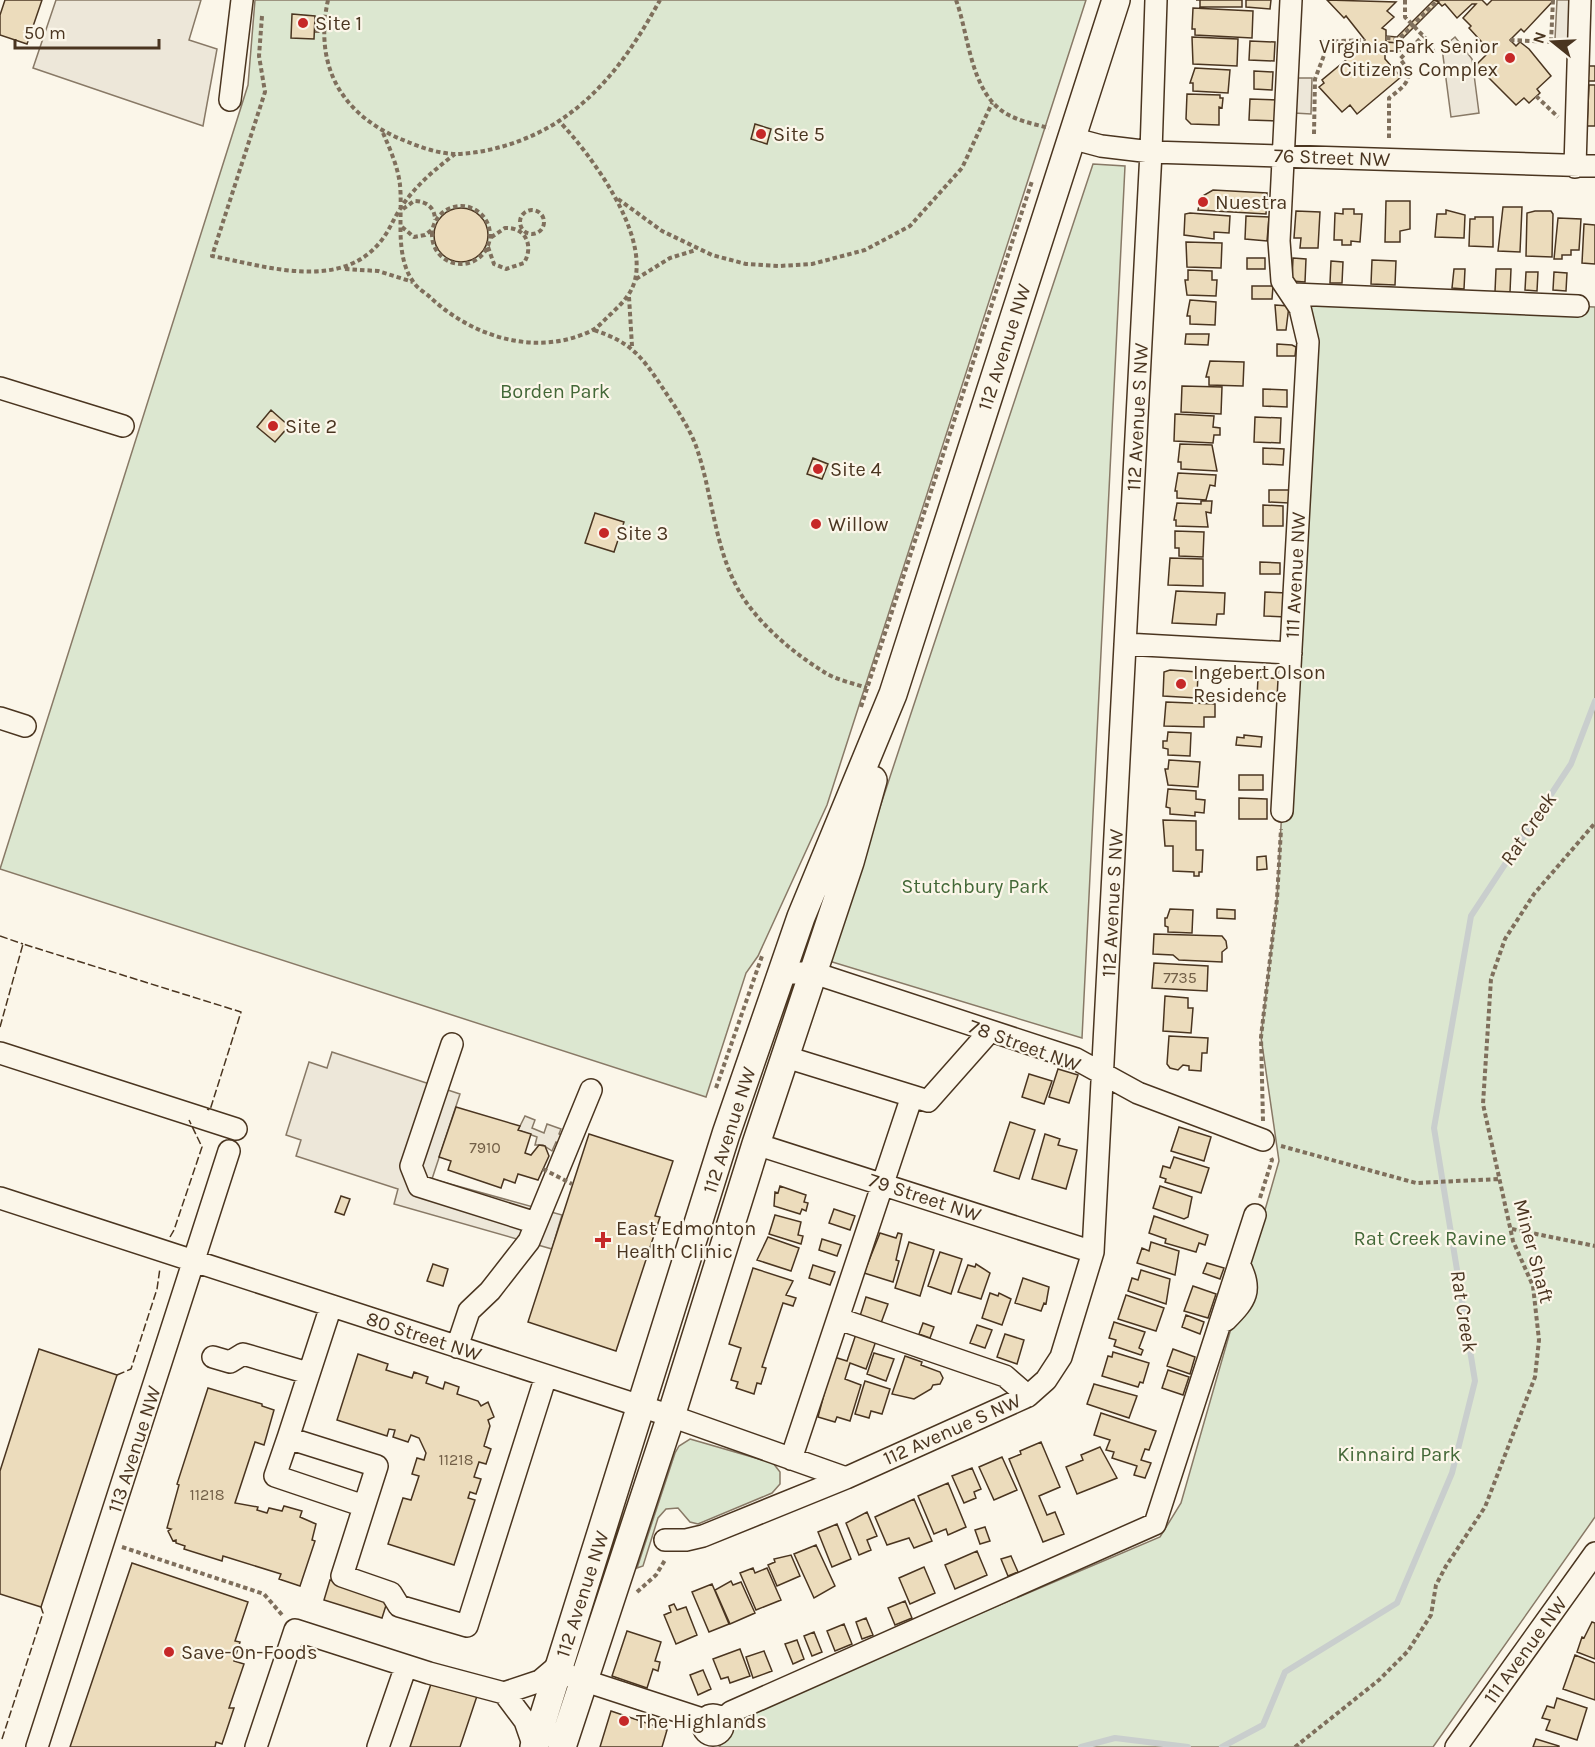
<svg xmlns="http://www.w3.org/2000/svg" width="1595" height="1747" viewBox="0 0 1595 1747" font-family="Karla,sans-serif">
	<rect width="100%" height="100%" fill="#fbf6e9"/>
	<path fill="#dce7d0" stroke="#887966" stroke-width="1.5" d="M255,0H1086L827,805L758,956L746,973L706,1097L0,869L248,85Z
		M1093,164L1125,166L1082,1038L829,961Z
		M1310,296L1595,307V1517L1433,1747H719L745,1713L1160,1537L1181,1503L1279,1161L1261,1037L1277,899Z
		M690,1439L773,1463L780,1472V1484L772,1493L698,1524L690,1522L678,1508L666,1509L658,1518L643,1566L637,1568L675,1453L679,1446Z"/>
	<path fill="#ede7d9" stroke="#887966" stroke-width="1.5" d="M56,0H201L189,40L217,49L203,126L33,68Z
		M1557,0H1574L1572,39H1555Z
		M1455,37L1472,59L1479,113L1451,117L1442,48Z
		M1295,78H1312L1311,114L1294,113Z
		M332,1052L460,1094L432,1179L562,1215L552,1249L394,1204L398,1189L296,1156L301,1140L286,1135L309,1062L327,1068Z
		M525,1116L535,1120L532,1128L544,1133L547,1124L561,1129L559,1134L563,1136L560,1144L556,1142L552,1151L543,1145H535L537,1137L518,1130Z"/>
	<g fill="none" stroke-linecap="round" stroke-linejoin="round">
		<path stroke="#c9cecd" stroke-width="6" d="M1081,1747L1115,1738L1188,1747
			M1222,1747L1263,1725L1285,1672L1397,1603L1452,1473L1475,1381L1434,1128L1471,916L1571,764L1595,701"/>
	</g>
	<path fill="#ecdcbc" stroke="#4a3520" stroke-width="1.5" d="M5,0H42L27,44L0,35V15Z
		M1196,0H1242V7H1200V0Z
		M1246,0H1271L1270,9L1246,7Z
		M1327,0L1396,2L1387,11L1394,17L1382,28L1386,30V42L1400,43V51H1385V59L1401,77L1357,114L1350,105L1342,112L1319,87L1324,83L1322,80L1352,55L1351,54L1365,40L1346,16L1344,18Z
		M1434,0L1439,2L1398,43L1386,42V36L1397,37Z
		M1482,0L1487,5L1492,0H1554L1524,32L1521,29L1510,40L1516,46L1520,42L1529,49L1551,76L1537,89L1540,93L1529,103L1524,98L1516,105L1476,65L1490,51L1469,28L1471,26L1463,18L1476,4H1472L1457,18L1445,4L1442,6L1436,0Z
		M1193,8L1253,11L1252,38L1195,35V29H1192Z
		M292,14L315,16L314,39L291,38Z
		M1192,37L1238,39L1237,66L1193,64Z
		M1250,41L1275,42L1274,61L1249,60Z
		M1589,66H1595V81H1588Z
		M1195,68L1230,70L1228,93L1193,91V83H1190Z
		M1254,71L1273,72L1272,90L1254,89Z
		M1589,85H1595V126H1587Z
		M1187,94L1220,95V98H1223L1222,108L1219,107V125L1191,124L1186,119Z
		M1187,94L1220,95V98H1223L1222,108L1219,107V125L1191,124L1186,119Z
		M1250,99L1280,100L1279,121L1249,120Z
		M755,124L771,129L767,144L751,139Z
		M1213,190L1267,193L1266,214L1198,210L1201,197Z
		M1386,201H1410V229L1400,231V242H1385Z
		M1503,207H1522L1520,252L1498,251Z
		M434 235a27 27 0 1 1 54 0a27 27 0 1 1-54 0Z
		M1343,209H1354V214H1362L1360,242L1351,241V245H1342V240H1334L1335,213L1343,214Z
		M1446,210L1465,215L1464,238L1435,237L1437,214H1446Z
		M1296,211L1320,212L1318,248H1300L1301,238H1294Z
		M1535,211H1551L1553,214L1552,257L1526,256L1527,213Z
		M1190,213L1230,216L1229,233L1214,232V239L1184,235L1185,214Z
		M1246,216L1269,217L1267,241L1245,239Z
		M1475,217H1493V247L1469,246L1470,219H1475Z
		M1558,218L1581,219L1579,250H1571V255H1562V259H1554Z
		M1584,224L1595,225V264L1582,263Z
		M1186,242L1222,243L1221,268L1187,267Z
		M1247,258H1265V269H1247Z
		M1293,258L1306,259L1305,282L1292,281Z
		M1372,260L1396,261L1395,285L1371,284Z
		M1331,261L1343,262L1342,283H1330Z
		M1454,269H1465L1464,289L1452,288Z
		M1496,269H1511L1510,292H1495Z
		M1188,270L1212,271V280H1217L1216,296L1187,295L1185,280H1188Z
		M1526,272H1538L1537,291L1525,290Z
		M1554,272L1567,273L1566,291L1553,290Z
		M1252,286H1273L1272,299H1252Z
		M1190,300L1216,302L1215,325L1190,324V316H1187Z
		M1275,305L1289,306L1286,330H1277Z
		M1186,334H1209L1208,345L1185,344Z
		M1277,344L1292,345L1296,347L1295,356H1277Z
		M1210,361L1244,362L1243,386L1209,385V377H1206Z
		M1182,386L1222,387L1221,414L1181,412Z
		M1263,389L1287,390V407L1263,406Z
		M271,410L289,426L275,442L257,427Z
		M1175,414L1214,416L1213,427L1220,428V435H1214L1213,443L1174,441Z
		M1255,417L1281,418L1280,443L1254,442Z
		M1180,444L1212,445L1217,471L1181,469V462H1178Z
		M1263,448L1284,449L1283,465L1263,464Z
		M813,458L828,464L822,479L807,474Z
		M1178,473L1216,475L1215,486L1210,485L1206,500L1177,498V491H1175Z
		M1269,490H1289V503L1269,502Z
		M1201,501H1212L1211,513L1206,512L1208,527L1176,526V520H1174L1177,503L1201,504Z
		M1263,505L1283,506V526H1263Z
		M595,513L624,522L614,552L585,543Z
		M1175,531L1204,532L1203,557L1179,556V548H1175Z
		M1170,558L1203,559V586L1168,585Z
		M1260,562L1280,563V574H1260Z
		M1176,591L1225,593L1224,614H1217L1216,625L1172,623Z
		M1265,592L1287,593L1286,617L1264,616Z
		M1170,670L1198,672L1197,698L1163,696L1164,672Z
		M1258,677L1281,679L1280,700L1257,699Z
		M1166,702L1215,704V717H1204V727L1164,726Z
		M1168,732L1191,733L1190,756L1168,755V749L1163,748V741H1167Z
		M1244,735L1262,737L1261,747L1236,745L1237,737L1244,738Z
		M1169,760L1200,762L1198,787L1168,785L1165,769H1168Z
		M1239,775H1263V790H1239Z
		M1168,789L1196,791V799L1205,800L1204,813L1195,812V816L1170,814V808L1166,807Z
		M1239,798L1267,799V819H1239Z
		M1163,820L1196,821V850H1203L1202,872H1199V876H1194V872L1173,871V846H1165Z
		M1266,856L1267,869L1257,870V857Z
		M1170,909L1193,910L1192,933L1168,932V927L1165,926V918H1167Z
		M1217,909L1235,910V919L1217,918Z
		M1154,934L1222,936L1226,941L1227,948L1222,952V962L1179,960L1173,955L1153,954Z
		M1154,963L1208,966L1207,991L1152,988Z
		M1165,996L1188,998V1008H1193L1191,1033L1163,1031Z
		M1169,1036L1208,1038L1207,1053H1202L1201,1071L1189,1070V1066L1183,1065L1178,1070L1170,1068L1167,1064Z
		M1058,1069L1078,1075L1069,1103L1049,1097Z
		M1029,1074L1052,1081L1044,1104L1022,1097Z
		M456,1107L520,1126L518,1130L531,1134L525,1153L531,1155L539,1145L545,1146L549,1156L538,1180L518,1174L515,1183L504,1179L501,1188L448,1170L451,1161L439,1157Z
		M1010,1122L1035,1130L1019,1179L994,1171Z
		M1179,1127L1211,1137L1204,1161L1171,1151Z
		M589,1134L673,1161L655,1216L660,1217L616,1351L528,1322Z
		M1045,1134L1060,1139L1058,1145L1077,1150L1066,1189L1032,1179Z
		M1174,1157L1209,1168L1201,1193L1165,1182L1166,1179L1160,1177L1163,1166L1170,1168Z
		M780,1186L806,1195L804,1202L808,1203L806,1211L802,1209L800,1214L774,1206L775,1192L778,1193Z
		M1160,1186L1192,1197L1188,1217L1184,1219L1153,1208Z
		M341,1196L350,1199L344,1215L335,1212Z
		M834,1209L855,1216L850,1230L829,1223Z
		M775,1215L801,1222L798,1235L803,1236L801,1244L769,1234Z
		M1154,1216L1208,1235L1205,1245L1199,1243L1196,1252L1165,1243L1166,1239L1149,1233Z
		M880,1233L896,1238L898,1233L902,1234L896,1260L899,1261L893,1282L864,1273Z
		M768,1237L799,1248L791,1271L757,1260Z
		M822,1239L841,1245L837,1256L819,1250Z
		M909,1242L934,1250L920,1296L895,1288Z
		M1151,1242L1179,1251L1175,1275L1137,1263L1142,1248L1149,1251Z
		M940,1252L962,1259L951,1294L928,1286Z
		M1207,1263L1224,1268L1220,1279L1203,1273Z
		M433,1264L448,1269L443,1286L427,1281Z
		M976,1264L990,1273L981,1299L958,1292L968,1265L975,1267Z
		M813,1265L835,1272L830,1285L809,1278Z
		M753,1268L793,1281L786,1295L796,1298L793,1306L783,1303L762,1367L766,1368L761,1384L757,1383L754,1394L736,1388L738,1382L731,1380L741,1348L729,1344Z
		M1141,1270L1170,1279L1166,1304L1128,1291L1132,1278L1138,1280Z
		M1023,1278L1049,1287L1046,1304L1044,1303L1041,1311L1015,1303Z
		M1193,1286L1216,1294L1208,1318L1184,1311Z
		M990,1293L998,1296L999,1293L1011,1299L1002,1325L982,1318Z
		M1126,1295L1164,1308L1156,1331L1118,1319Z
		M866,1297L888,1304L881,1323L860,1316Z
		M1186,1315L1204,1322L1200,1334L1182,1327Z
		M1114,1322L1145,1332L1139,1348L1143,1350L1141,1355L1114,1346L1116,1340L1109,1338Z
		M923,1323L934,1327L930,1338L919,1334Z
		M977,1325L992,1330L985,1348L970,1343Z
		M856,1334L876,1341L866,1369L850,1363L845,1379L861,1385L850,1421L837,1417L835,1422L818,1417L834,1357L847,1361Z
		M1005,1334L1024,1340L1017,1364L997,1357Z
		M39,1349L117,1375L41,1607L0,1594V1471Z
		M1173,1349L1195,1357L1190,1374L1167,1366Z
		M1113,1352L1149,1363L1143,1383L1140,1382L1138,1387L1102,1376L1108,1356L1112,1357Z
		M874,1353L894,1359L886,1381L867,1374Z
		M358,1354L388,1364L386,1370L412,1378L414,1372L428,1377L426,1383L443,1389L445,1382L459,1387L457,1394L478,1401L481,1406L488,1402L494,1417L488,1420L490,1426L484,1446L491,1449L486,1464L479,1462L474,1477L481,1479L476,1494L470,1492L468,1498L475,1500L454,1565L388,1544L403,1498L411,1500L419,1476L412,1474L417,1458L424,1460L426,1453L419,1438L411,1435L408,1442L393,1437L395,1430L389,1429L387,1436L337,1420Z
		M905,1356L922,1362L921,1365L940,1372L943,1378L940,1384L933,1385L931,1389L914,1399L892,1394Z
		M1168,1370L1189,1377L1183,1395L1162,1388Z
		M865,1381L890,1389L882,1414L871,1411L869,1418L855,1414Z
		M1094,1384L1137,1396L1129,1418L1087,1404Z
		M208,1388L262,1404V1406L274,1410L264,1445L255,1442L235,1503L258,1507L257,1510L267,1513L269,1508L282,1511L284,1506L302,1511L300,1517L316,1524L312,1540L315,1541L300,1586L279,1579L281,1574L223,1556L222,1561L184,1549L185,1546L176,1543V1540L173,1541L168,1531L171,1529L167,1528L179,1485L177,1484Z
		M1101,1413L1156,1431L1149,1450L1145,1449L1141,1460L1151,1463L1145,1478L1134,1475L1137,1466L1112,1458L1114,1452L1106,1450L1110,1440L1094,1435Z
		M1041,1442L1060,1487L1039,1496L1047,1515L1055,1512L1064,1534L1043,1542L1009,1459L1021,1454L1020,1451Z
		M1100,1447L1117,1478L1077,1494L1066,1467L1083,1460L1081,1455Z
		M1002,1457L1017,1490L994,1500L979,1467Z
		M972,1468L981,1489L974,1492L976,1498L964,1503L952,1476Z
		M948,1483L966,1527L948,1535L946,1529L934,1534L918,1496Z
		M914,1499L932,1541L914,1548L909,1538L887,1545L875,1517Z
		M867,1512L877,1536L867,1540L871,1550L859,1555L846,1523Z
		M837,1524L851,1559L832,1567L818,1532Z
		M985,1527L990,1541L980,1544L975,1530Z
		M816,1545L835,1586L814,1598L794,1554Z
		M977,1551L987,1575L955,1589L945,1565Z
		M791,1555L800,1576L777,1586L768,1565L775,1562L774,1559Z
		M1011,1556L1018,1572L1008,1576L1001,1559Z
		M132,1563L248,1602L235,1641L240,1642L234,1661L244,1664L229,1708H234L222,1744L216,1742L215,1747H70Z
		M924,1567L935,1593L910,1604L899,1578Z
		M753,1568L755,1573L767,1568L781,1600L756,1610L740,1573Z
		M330,1580L388,1599L382,1618L324,1600Z
		M731,1581L733,1585L741,1582L755,1613L730,1624L715,1590Z
		M712,1584L729,1624L709,1632L692,1592Z
		M905,1601L912,1618L895,1625L888,1608Z
		M674,1604L677,1610L686,1607L697,1635L676,1644L664,1615L671,1612L669,1606Z
		M866,1618L873,1635L862,1639L856,1622Z
		M1592,1622L1595,1623V1659L1577,1652L1582,1637L1584,1638Z
		M844,1624L852,1644L835,1651L827,1631Z
		M627,1631L661,1642L655,1661L660,1662L658,1671L653,1669L647,1688L612,1676Z
		M814,1632L822,1652L812,1656L804,1636Z
		M797,1640L804,1659L793,1664L785,1644Z
		M740,1649L750,1676L730,1683L728,1677L721,1679L713,1659Z
		M764,1651L772,1671L753,1678L746,1657Z
		M1575,1655L1595,1663V1700L1563,1689Z
		M703,1670L711,1689L698,1695L690,1675Z
		M432,1681L477,1696L460,1747H410Z
		M1557,1698L1587,1708L1577,1740L1546,1730L1550,1720L1542,1718L1547,1706L1554,1708Z
		M611,1711L667,1730L662,1747H600Z
		M1536,1739L1559,1746V1747H1533Z"/>
	<g fill="none" stroke-linecap="round" stroke-linejoin="round">
		<g stroke="#4a3520" stroke-width="24">
			<path id="minor" d="M230,100L242,0
				M1071,138L1101,146L1151,152L1595,166
				M1575,167L1580,0
				M1293,294L1578,306
				M0,388L123,426
				M1125,644L1291,653
				M0,718L25,726
				M1282,811L1308,342L1300,308L1282,281L1279,241L1291,0
				M780,973H814L1076,1059L1138,1093L1263,1140
				M452,1044L411,1166L419,1186L536,1223
				M0,1053L236,1129
				M786,1057L912,1096L791,1459
				M912,1096L928,1101L990,1031
				M756,1144L1093,1252
				M0,1198L671,1416L846,1478
				M331,1306L288,1438L377,1466L342,1576L391,1593L399,1606L467,1626L546,1376
				M839,1319L1005,1376L1028,1396
				M1226,1320C1246,1300 1253,1290 1239,1264
				M457,1347L469,1311L490,1291L529,1241L591,1090
				M213,1357L230,1362L243,1354L308,1373
				M288,1438L275,1476L364,1506
				M665,1540H686L703,1536L846,1478L1028,1396L1046,1380L1061,1357L1093,1252L1151,152L1156,0
				M558,1672L705,1720
				M504,1693L525,1721L534,1747
				M703 1725a10 10 0 1 1 20 0a10 10 0 1 1-20 0Z
				M722,1720L731,1712L1155,1524L1255,1215
				M37,1747L229,1151
				M256,1747L295,1630L429,1673L504,1693L540,1681L560,1664
				M378,1747L406,1666
				M1456,1747L1595,1553"/>
		</g>
		<g stroke="#4a3520" stroke-width="30">
			<path id="major" d="M534,1747L726,1134L801,917L893,694L1116,0
				M562,1747L671,1416L756,1144L850,862L873,780"/>
		</g>
		<path stroke="#7f6f5c" stroke-width="4" stroke-dasharray="4.5 3" stroke-linecap="butt" d="M328,0C313,69 344,118 408,142C422,148 441,154 456,154C491,153 530,140 559,121C605,91 634,47 660,0
			M956,0C969,35 970,91 1005,113C1018,121 1034,124 1049,128
			M1405,0V17L1431,44L1434,54
			M1553,0L1551,42H1560
			M262,16L259,56L265,92L212,256C265,266 341,292 381,241C389,231 393,220 400,209C414,187 434,170 455,154
			M315,31H323
			M1386,38L1399,39L1437,1
			M1510,40L1551,42
			M1319,42L1365,40
			M1536,96L1558,117
			M383,133C390,149 398,167 400,185C403,216 394,256 414,283C418,289 426,293 431,298C473,337 536,357 591,331C599,327 605,319 612,313C622,303 631,295 635,280C647,231 592,156 559,121
			M1314,134L1315,79L1329,42
			M1389,138V98C1406,85 1416,78 1400,59L1423,36
			M618,199L662,231L712,255L746,264L779,266L812,264L865,250L910,226L962,168L992,103
			M432 235a29 29 0 1 1 58 0a29 29 0 1 1-58 0Z
			M403,209L414,201C427,201 435,208 435,220
			M520 222a12 12 0 1 1 24 0a12 12 0 1 1-24 0Z
			M402,227L414,237L425,235L433,229
			M488,247L494,264L506,269L524,263C534,246 526,227 505,228L490,238
			M345,269L378,271L413,282
			M636,279L670,258L696,250
			M629,297L632,346
			M594,330C630,342 641,355 662,387C674,405 688,425 696,446C714,497 714,556 746,602C766,630 795,654 824,672C836,680 853,683 867,688
			M861,707L1032,181
			M716,1088L762,956
			M1263,1121L1261,1037L1277,899L1281,829
			M1281,1146L1416,1183L1499,1179
			M1260,1198L1272,1160L1270,1156
			M1512,1229L1595,1246
			M122,1547L264,1594L283,1616
			M637,1592L656,1575L665,1560
			M1295,1747L1379,1680L1408,1651L1431,1615L1436,1585L1446,1566L1485,1507L1535,1377L1539,1340L1533,1286L1513,1241L1483,1104L1491,979L1505,939L1534,894L1595,823"/>
		<use href="#minor" stroke="#fbf6e9" stroke-width="21"/>
		<use href="#major" stroke="#fbf6e9" stroke-width="27"/>
		<path stroke="#7f6f5c" stroke-width="4" stroke-dasharray="4.5 3" stroke-linecap="butt" d="M543,1169L572,1184"/>
		<path stroke="#4a3520" stroke-width="1.5" stroke-dasharray="8 3" stroke-linecap="butt" d="M0,936L23,944
			M0,1027L23,944L241,1012L210,1110L207,1109
			M170,1237L174,1230L202,1147L189,1120
			M117,1375L131,1369L157,1289L160,1268
			M2,1739L43,1613L41,1607"/>
	</g>
	<g fill="#c62828" stroke="#fbf6e9" stroke-width="2">
		<circle cx="303" cy="23" r="6"/>
		<circle cx="1510" cy="58" r="6"/>
		<circle cx="761" cy="134" r="6"/>
		<circle cx="1203" cy="202" r="6"/>
		<circle cx="273" cy="426" r="6"/>
		<circle cx="818" cy="469" r="6"/>
		<circle cx="816" cy="524" r="6"/>
		<circle cx="604" cy="533" r="6"/>
		<circle cx="1181" cy="684" r="6"/>
		<path d="M600 1231h6v6h6v6h-6v6h-6v-6h-6v-6h6z"/>
		<circle cx="169" cy="1652" r="6"/>
		<circle cx="624" cy="1721" r="6"/>
	</g>
	<g text-anchor="middle" stroke-width="4.5" stroke-linejoin="round" paint-order="stroke">
		<g font-size="16" fill="#725f47">
			<text x="1180" y="983">7735</text>
			<text x="485" y="1153">7910</text>
			<text x="456" y="1465">11218</text>
			<text x="207" y="1500">11218</text>
		</g>
		<g font-size="20" fill="#4a3520" stroke="#fbf6e9" text-anchor="start">
			<text x="315" y="30">Site 1</text>
			<text x="1498" y="53" text-anchor="end">Virginia Park Senior<tspan x="1498" dy="23">Citizens Complex</tspan></text>
			<text x="773" y="141">Site 5</text>
			<text x="1215" y="209">Nuestra</text>
			<text x="285" y="433">Site 2</text>
			<text x="830" y="476">Site 4</text>
			<text x="828" y="531">Willow</text>
			<text x="616" y="540">Site 3</text>
			<text x="1193" y="679">Ingebert Olson<tspan x="1193" dy="23">Residence</tspan></text>
			<text x="616" y="1235">East Edmonton<tspan x="616" dy="23">Health Clinic</tspan></text>
			<text x="181" y="1659">Save-On-Foods</text>
			<text x="636" y="1728">The Highlands</text>
		</g>
		<g font-size="20" fill="#4a3520" stroke="#fbf6e9">
			<text transform="translate(1332 157) rotate(2)" y="7">76 Street NW</text>
			<text transform="translate(1004 347) rotate(-72)" y="7">112 Avenue NW</text>
			<text transform="translate(1137 417) rotate(-87)" y="7">112 Avenue S NW</text>
			<text transform="translate(1295 575) rotate(-87)" y="7">111 Avenue NW</text>
			<text transform="translate(1112 903) rotate(-87)" y="7">112 Avenue S NW</text>
			<text transform="translate(1025 1045) rotate(20)" y="7">78 Street NW</text>
			<text transform="translate(729 1130) rotate(-72)" y="7">112 Avenue NW</text>
			<text transform="translate(925 1197) rotate(18)" y="7">79 Street NW</text>
			<text transform="translate(1534 1251) rotate(75)" y="7">Miner Shaft</text>
			<text transform="translate(424 1336) rotate(18)" y="7">80 Street NW</text>
			<text transform="translate(952 1429) rotate(-24)" y="7">112 Avenue S NW</text>
			<text transform="translate(134 1449) rotate(-72)" y="7">113 Avenue NW</text>
			<text transform="translate(582 1594) rotate(-72)" y="7">112 Avenue NW</text>
			<text transform="translate(1525 1650) rotate(-54)" y="7">111 Avenue NW</text>
		</g>
		<g font-size="20" fill="#436837" stroke="#fbf6e9">
			<text x="555" y="398">Borden Park</text>
			<text x="975" y="893">Stutchbury Park</text>
			<text x="1430" y="1245">Rat Creek Ravine</text>
			<text x="1399" y="1461">Kinnaird Park</text>
		</g>
		<g font-size="21" font-style="italic" fill="#4a3520" stroke="#fbf6e9">
			<text transform="translate(1528 829) rotate(-56)" y="7">Rat Creek</text>
			<text transform="translate(1464 1311) rotate(81)" y="7">Rat Creek</text>
		</g>
	</g>
	<g transform="translate(1553 42) rotate(288)" stroke="#fbf6e9" stroke-width="4.5" paint-order="stroke">
	<path d="M0-4.5L10 22L0 15L-10 22Z" fill="#4a3520"/>
	<text y="-9" font-size="16" font-weight="bold" text-anchor="middle" fill="#4a3520">N</text>
	</g>
	<path d="M15 39v9h144v-9" fill="none" stroke="#4a3520" stroke-width="3"/>
	<text x="24" y="39" font-size="18" fill="#4a3520" stroke="#fbf6e9" stroke-width="4.5" paint-order="stroke">50 m</text>
</svg>
